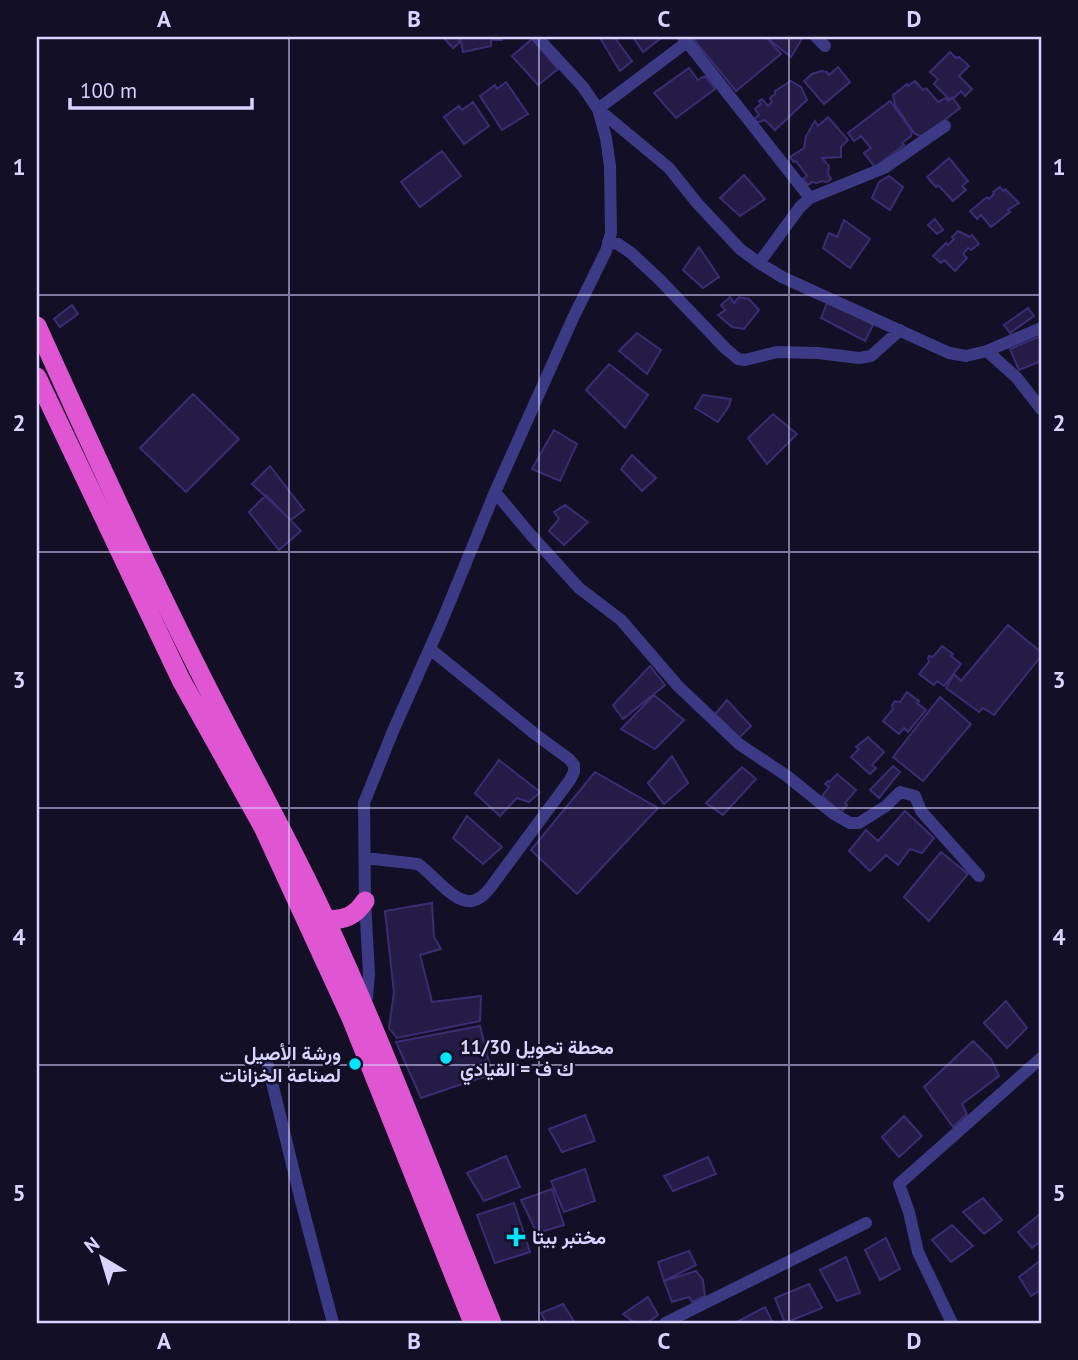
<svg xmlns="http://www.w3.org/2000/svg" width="1078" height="1360" viewBox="0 0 1078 1360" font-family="'PT Sans',Vazirmatn,sans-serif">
	<rect width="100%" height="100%" fill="#130f26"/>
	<path fill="#241b47" stroke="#3b2d73" stroke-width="2" d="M443,37H458L459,43L453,48Z
		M460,37H502V40H491V46L463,52Z
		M601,37H614L632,61L620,71L600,38Z
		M633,37H658L660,39L643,52Z
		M699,37H766L781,54L736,91L694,40Z
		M766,37H803L791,57Z
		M532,39L558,69L538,85L512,56Z
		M950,52L956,58L959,57L969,66L959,76L972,89L965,96L961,91L953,99L952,98L950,100L934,84L938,79L930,72Z
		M838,67L850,82L824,104L804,81L812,74L821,71L827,72L829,75Z
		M689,68L698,80L705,76L715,89L676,118L654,93Z
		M791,81L801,87L807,100L775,130L765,120L756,123L753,120L759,115L755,109L761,104L759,101L762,99L768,106L772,102L770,98L775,94V91Z
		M915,81L923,90L926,88L938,102L946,98L948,101L952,97L960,108L923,137L915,134L895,105L893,95L907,84L908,86Z
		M506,82L528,114L502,130L480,96L495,85L497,89Z
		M890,101L912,131L911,136L902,143L904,145L875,167L864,153L871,148L861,136L854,141L848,133Z
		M473,102L489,126L464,144L444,117L459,106L462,110Z
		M828,117L848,140L841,147V157L822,158L829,166L828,174L831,179L827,182L822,181L817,183L812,182L808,185L803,179L807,176L796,161L794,162L790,157L804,148L806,136L815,121L818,126Z
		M442,151L461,176L420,207L401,182Z
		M949,158L968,181L962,186L966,190L953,201L938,185L936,187L927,177Z
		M744,175L765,199L740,216L720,198Z
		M889,176L903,187L890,210L872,198L879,182Z
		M1000,187L1003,191L1005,189L1019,203L1008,210L1010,212L991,227L981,215L977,219L970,211L987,197L989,199L994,194L993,192Z
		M935,219L943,230L937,234L928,225Z
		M844,220L870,239L850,268L823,248L829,233L837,237Z
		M958,231L970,237L972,235L979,244L971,250L968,248L963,254L967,258L955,271L944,260L941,263L933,256L946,243L948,245L954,239L952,237Z
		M699,247L719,277L703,288L683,270Z
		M730,297L734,303L739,297L749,299L759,310L744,329L732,327L718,315L725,310L721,305Z
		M829,298L873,325L865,341L821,318Z
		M72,305L78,314L60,327L54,319Z
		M1028,308L1034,316L1010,333L1004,325Z
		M637,333L661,350L647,374L619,351Z
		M1041,336V361L1019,370L1010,349Z
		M609,364L648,395L625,428L586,390Z
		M193,394L239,439L186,492L140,448Z
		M703,395L731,399L729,406L718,422L695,408Z
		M773,414L797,434L767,464L748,438Z
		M554,430L577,444L560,481L532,469Z
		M632,455L656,478L642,491L621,469Z
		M270,466L304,510L291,520L252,484Z
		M266,495L301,531L279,550L249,512Z
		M565,505L588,522L564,545L549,531L559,519L554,512Z
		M1008,625L1041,652V656L994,715L983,708L979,712L946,688L954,674L961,681Z
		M942,646L953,654L951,656L961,664L944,686L937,681L934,685L919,674L929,662L928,658L929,656L933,657Z
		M650,666L665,685L623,719L613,705Z
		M907,692L919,701L917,703L926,710L908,732L904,728L899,734L883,721L893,709L892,705L895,701L900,702Z
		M654,695L684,720L655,749L621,729Z
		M940,697L971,724L923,781L893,757Z
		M727,700L751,726L736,741L711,719Z
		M868,737L884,752L872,765L876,768L870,774L851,757L859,749L856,747Z
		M672,756L688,783L664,804L648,783Z
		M499,760L540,792L529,802L517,798L500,816L475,793Z
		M893,766L900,772L879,798L870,790Z
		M742,767L756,779L723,815L706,803Z
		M595,772L658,808L577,894L531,850Z
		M837,774L856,790L845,803L847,805L841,812L822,796L829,787L825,784L828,781L830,782Z
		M905,811L934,838L922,853L910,849L898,865L886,855L870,871L849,851L866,830L878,841Z
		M467,816L502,847L483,864L453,838Z
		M941,852L968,874L929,921L904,897Z
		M432,903L434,937L441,949L420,955L432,1002L481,996L480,1021L397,1038L389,1028L394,992L385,911Z
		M1006,1001L1027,1028L1007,1048L984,1023Z
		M480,1026L492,1074L421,1098L396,1042Z
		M973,1041L991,1059L999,1076L962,1104L967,1114L953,1127L924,1087Z
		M585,1115L595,1141L562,1152L549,1129Z
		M904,1116L922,1136L899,1157L882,1137Z
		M506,1156L520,1187L484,1201L467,1173Z
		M708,1157L716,1174L673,1191L664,1176Z
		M585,1169L595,1201L564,1212L551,1181Z
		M552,1189L564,1225L537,1233L521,1200Z
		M983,1198L1002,1220L984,1234L963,1212Z
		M514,1203L530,1252L495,1263L477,1215Z
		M1041,1213V1241L1032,1248L1018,1232Z
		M952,1225L973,1246L951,1262L932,1240Z
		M886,1238L900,1269L880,1280L865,1250Z
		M689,1251L696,1265L664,1281L658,1262Z
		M846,1257L860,1293L837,1301L820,1270Z
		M1041,1260V1290L1031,1296L1019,1277Z
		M696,1271L703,1280L705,1296L692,1302L689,1297L672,1302L664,1281Z
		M809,1284L822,1308L785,1323L775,1298Z
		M648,1297L658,1315L647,1323H635L623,1314Z
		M563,1304L575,1323H546L541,1313Z
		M765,1307L773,1323H735Z"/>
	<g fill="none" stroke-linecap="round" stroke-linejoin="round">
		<path stroke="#3d3a85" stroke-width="12" d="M683,37L687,42L598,109L669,168L697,203L740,249L759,263L782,277L949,353L966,356L987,351L1041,328
			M816,37L825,46
			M687,42L810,198
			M608,242L618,244L631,253L659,279L725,348L738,359L745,360L777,352L818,353L859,358L871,356L900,330
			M759,263L800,207L810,198L884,168L945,126
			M987,351L1017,378L1041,409
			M495,492L530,534L579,588L621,620L678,686L739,744L787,776L834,814L850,823H859L886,806L900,792L915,796L921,811L979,876
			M365,858L418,864C432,873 454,904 472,901C480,900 486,893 490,888L570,780L574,772V765L569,759L535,734L430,649
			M364,1006L367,997L369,974L365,901L364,803L393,731L442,621L495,492L573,318L606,251L611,233L610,166L606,138L598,109L583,87L537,37
			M267,1062L301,1201L333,1323
			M665,1323L866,1223
			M952,1323L918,1252L909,1212L899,1184L1041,1058"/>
		<path stroke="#e055d1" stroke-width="19" d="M37,326C90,443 143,560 201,675C242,757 288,837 326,920C387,1052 437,1189 492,1323
			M37,377L181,680L263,827L351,1018L473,1323
			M326,919C344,921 355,916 365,901"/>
	</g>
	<path fill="none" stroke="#d9d4ff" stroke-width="2" stroke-opacity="0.55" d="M289,37V1323M539,37V1323M789,37V1323M37,295H1041M37,552H1041M37,808H1041M37,1065H1041"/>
	<g fill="#00e5ff" stroke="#130f26" stroke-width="2.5">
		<circle cx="446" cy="1058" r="7"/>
		<circle cx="355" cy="1064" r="7"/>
		<path d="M512.5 1226.5h7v7h7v7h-7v7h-7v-7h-7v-7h7z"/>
	</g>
	<g text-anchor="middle" stroke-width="5" stroke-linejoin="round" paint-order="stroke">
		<g font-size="19" font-weight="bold" fill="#d9d4ff" stroke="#130f26" text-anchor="start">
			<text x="460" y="1054">محطة تحويل 11/30<tspan x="460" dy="22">ك ف = القيادي</tspan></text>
			<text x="341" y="1060" text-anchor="end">ورشة الأصيل<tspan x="341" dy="22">لصناعة الخزانات</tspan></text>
			<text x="532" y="1244">مختبر بيتا</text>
		</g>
	</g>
	<rect width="1078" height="1360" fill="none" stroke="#130f26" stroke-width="77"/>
	<g transform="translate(102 1258) rotate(322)" stroke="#130f26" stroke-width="5" paint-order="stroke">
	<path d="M0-5L12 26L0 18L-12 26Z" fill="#d9d4ff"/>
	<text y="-10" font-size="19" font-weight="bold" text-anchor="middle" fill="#d9d4ff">N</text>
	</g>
	<path d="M70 98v10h182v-10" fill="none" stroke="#d9d4ff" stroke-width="3.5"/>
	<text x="80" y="98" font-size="21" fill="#d9d4ff" stroke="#130f26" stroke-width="5" paint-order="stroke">100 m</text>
	<rect x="38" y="38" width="1002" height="1284" fill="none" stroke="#d9d4ff" stroke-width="2.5"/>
	<g font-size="23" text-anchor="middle" font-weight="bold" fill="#d9d4ff">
		<text x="164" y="27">A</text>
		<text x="414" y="27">B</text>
		<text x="664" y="27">C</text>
		<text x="914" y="27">D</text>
		<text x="19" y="175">1</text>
		<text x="1059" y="175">1</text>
		<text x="19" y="431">2</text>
		<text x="1059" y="431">2</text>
		<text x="19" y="688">3</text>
		<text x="1059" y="688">3</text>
		<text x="19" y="945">4</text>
		<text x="1059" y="945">4</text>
		<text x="19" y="1201">5</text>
		<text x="1059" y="1201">5</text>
		<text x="164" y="1349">A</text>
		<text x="414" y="1349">B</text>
		<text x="664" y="1349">C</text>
		<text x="914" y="1349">D</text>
	</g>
</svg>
